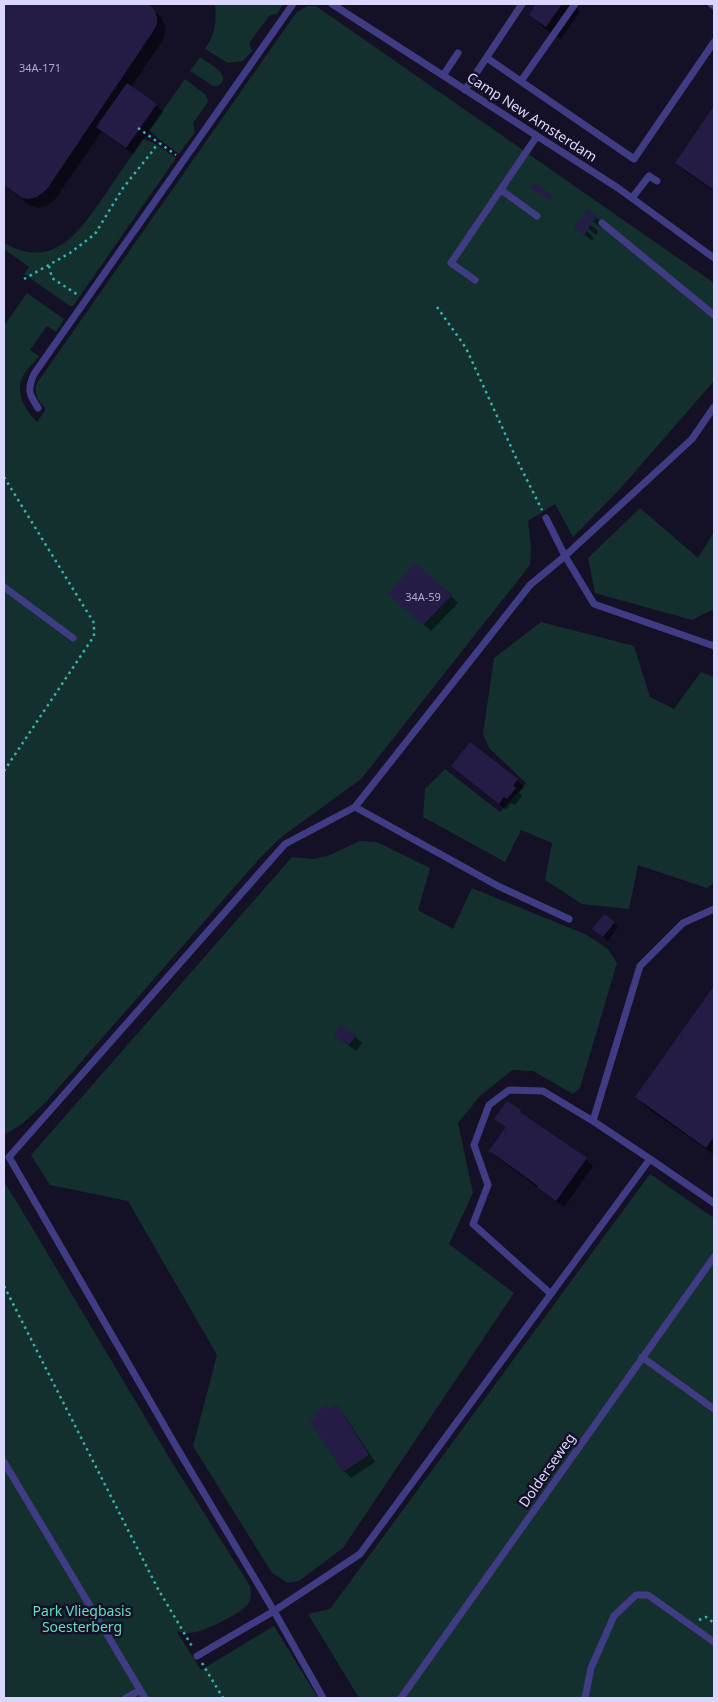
<svg xmlns="http://www.w3.org/2000/svg" width="718" height="1702" viewBox="0 0 718 1702" font-family="'Noto Sans',sans-serif">
	<rect width="100%" height="100%" fill="#141026"/>
	<path fill="#13302f" d="M215,4H283L277,14L270,15L249,43L252,51L243,61L228,63L205,49C215,34 217,22 215,4Z
		M307,6H316L714,283V381L619,490L573,537L555,504L528,521L531,546L530,565L373,764L361,779L280,838L260,858L46,1102L22,1124L4,1135V326L27,293L64,319L56,332L47,326L30,350L39,356C34,363 25,371 22,378C15,394 26,411 37,422L46,409C39,402 33,393 37,383L291,20L296,13Z
		M200,57C207,62 225,71 223,80C221,86 217,86 213,86L190,71Z
		M185,79L206,95L208,102L193,123L195,132L179,154L159,139L149,130Z
		M143,139L156,144L176,158L73,306H70L24,274L29,267L4,249V243C54,271 79,232 104,196C117,177 130,158 143,139Z
		M640,508L698,558L714,532V609L692,620L595,593L588,558Z
		M541,622L634,646L650,697L674,709L701,672L714,677V883L707,888L638,865L629,909L582,904L545,880L552,843L521,830L505,862L423,817L425,789L445,769L500,812L526,783L489,748L483,734L494,658Z
		M360,841L377,842L430,868L418,910L453,929L472,888L587,935L608,949L617,963L580,1088L573,1094L533,1071L512,1070L480,1096L458,1123L473,1193L449,1244L514,1293L343,1548L299,1581L288,1583L272,1573L193,1446L217,1355L128,1201L50,1185L31,1155L292,857L314,859L330,855Z
		M650,1174L714,1218V1698H359L308,1614L330,1609Z
		M4,1182L18,1204L170,1459L250,1586C251,1593 252,1598 248,1604C241,1614 201,1633 189,1633C185,1633 181,1632 177,1632L201,1670L274,1626L318,1698H4Z"/>
	<path fill="#0007" d="M4,4H146L161,17L166,28L163,40L131,87L157,105L163,112L133,154L102,131L56,198L47,206L39,208L30,205L4,186Z
		M538,4H572L580,11L561,39L544,28L531,15Z
		M714,109V191L686,172L677,163Z
		M584,214L596,217L603,224L601,228Z
		M582,218L598,231L596,235L579,221Z
		M575,227L587,231L594,238L592,241Z
		M451,596L458,603L431,631L396,601Z
		M452,766L517,780L524,787L519,793L522,796L515,805L511,803L506,810Z
		M614,923L618,927L608,941L599,934Z
		M714,988V1155L646,1107L637,1097Z
		M335,1035L355,1036L362,1043L356,1051Z
		M519,1111L525,1117L586,1159L593,1166L564,1207L498,1158L491,1151L507,1128L496,1118Z
		M336,1406L343,1413L375,1462L351,1478L344,1471L319,1417L327,1407L330,1410Z"/>
	<path fill="#251c46" d="M4,4H149L155,11L157,18V24L154,30L47,189L37,197L29,199L22,198L4,185Z
		M536,4H562L546,27L529,15Z
		M127,83L157,104L126,148L96,127Z
		M714,106V190L675,163Z
		M534,183L553,195L550,200L530,188Z
		M587,209L597,216L593,222L583,214Z
		M582,216L592,223L588,229L578,222Z
		M576,222L588,230L584,235L573,227Z
		M415,563L452,595L423,625L388,594Z
		M470,742L518,779L513,786L516,788L507,799L504,797L499,804L451,766Z
		M604,914L615,922L603,937L592,929Z
		M714,986V1136L706,1148L635,1097Z
		M340,1025L356,1035L349,1045L333,1035Z
		M507,1101L521,1110L520,1112L587,1158L556,1201L537,1187L538,1186L491,1152L490,1153L488,1152L506,1127L494,1119Z
		M337,1404L369,1455L343,1472L310,1421L317,1417L315,1413L327,1405L329,1409Z"/>
	<g fill="none" stroke-linecap="round" stroke-linejoin="round">
		<path stroke="#33b5ad" stroke-width="2.5" stroke-dasharray="2.5 4" stroke-linecap="butt" d="M138,128L176,155
			M49,266L52,278L78,295
			M24,279L70,253L95,234L123,188L151,153L158,143
			M437,307L466,348L517,460L542,510
			M4,477L94,623V636L4,771
			M4,1286L158,1589L193,1648
			M699,1620L706,1617L714,1623
			M202,1663L223,1698"/>
		<path stroke="#3f3c84" stroke-width="7" d="M332,4L618,188L714,258
			M711,4L714,6
			M487,58L634,159L714,42
			M444,74L458,53
			M521,81L575,4
			M465,90L522,4
			M501,190L537,216
			M632,198L649,176L657,181
			M602,223L714,315
			M475,280L451,263L537,136
			M38,408C29,394 27,390 34,374L293,4
			M546,518L565,556L594,604L714,646
			M4,587L73,638
			M355,807L498,886L569,919
			M650,1159L593,1121L640,966L683,923L714,909
			M551,1294L473,1224L488,1185L474,1145L489,1105L509,1090L543,1091L593,1121
			M642,1357L714,1409
			M4,1462L145,1698
			M197,1656L274,1611L360,1554L650,1159L714,1203
			M126,1698L140,1690
			M323,1698L274,1611L180,1453L9,1157L285,844L355,807L530,585L565,556L692,439L714,407
			M401,1698L714,1257
			M585,1698L591,1668L614,1616L636,1595H648L714,1642"/>
	</g>
	<g text-anchor="middle" stroke-width="5" stroke-linejoin="round" paint-order="stroke">
		<g font-size="11" fill="#aea8d0">
			<text x="40" y="72">34A-171</text>
			<text x="423" y="601">34A-59</text>
		</g>
		<g font-size="14" fill="#dbd6fe" stroke="#141026">
			<text transform="translate(532 117) rotate(33)" y="5">Camp New Amsterdam</text>
			<text transform="translate(547 1470) rotate(-55)" y="5">Dolderseweg</text>
		</g>
		<g font-size="14" fill="#63ddbf" stroke="#141026">
			<text x="82" y="1616">Park Vliegbasis<tspan x="82" dy="16">Soesterberg</tspan></text>
		</g>
	</g>
	<rect width="718" height="1702" fill="none" stroke="#dbd6fe" stroke-width="10"/>
</svg>
